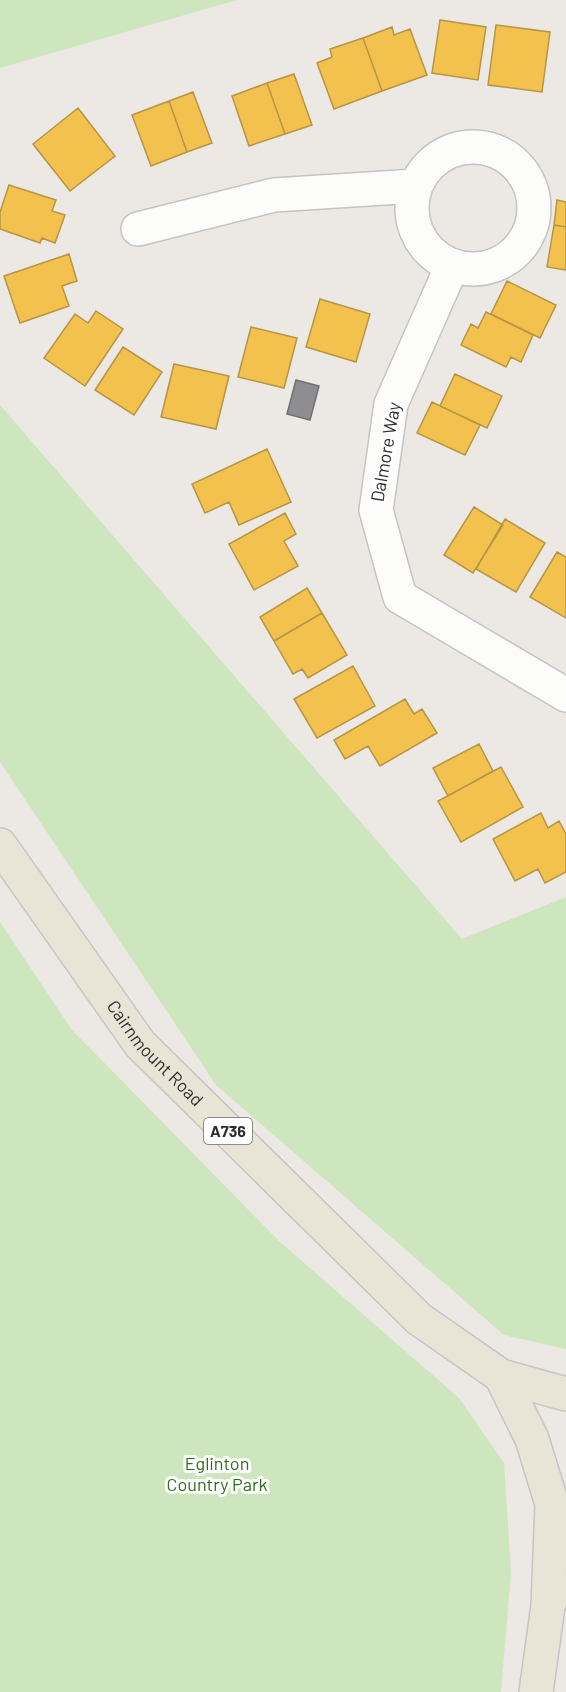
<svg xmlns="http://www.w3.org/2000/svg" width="566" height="1692" viewBox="0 0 566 1692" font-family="Barlow,sans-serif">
	<rect width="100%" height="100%" fill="#ece8e4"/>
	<path fill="#cee6be" d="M0,0H237L0,68Z
		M0,405L462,939L566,897V1349L504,1335L216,1085L0,762Z
		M0,922L72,1030L279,1241L459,1398L504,1463L511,1572L501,1692H0Z"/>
	<path fill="#f2c14e" stroke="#b79544" stroke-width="1.5" d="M440,20L486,27L478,80L432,73Z
		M496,25L550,32L542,92L488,85Z
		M392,27L394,35L410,29L427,75L382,91L363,38Z
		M363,38L382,91L334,109L317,63L332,57L330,49Z
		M294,74L312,125L285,134L267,83Z
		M267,83L285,134L249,146L232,96Z
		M193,92L212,143L187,152L169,101Z
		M169,101L187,152L151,166L132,115Z
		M78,108L115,156L70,191L33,144Z
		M9,185L56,200L52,211L65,215L55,243L42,238L40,243L0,229V212Z
		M557,200L566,202V227L554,225Z
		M554,225L566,227V270L547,267Z
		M69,254L77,281L62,286L69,306L20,323L4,276Z
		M507,281L556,305L540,338L491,314Z
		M320,299L370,314L356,362L306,347Z
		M96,311L123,329L85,386L44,358L75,314L88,323Z
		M486,312L533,335L521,362L511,357L506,367L461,345L471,324L478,328Z
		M251,327L297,338L284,388L238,377Z
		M123,347L162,372L134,415L95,390Z
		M174,364L229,376L216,429L161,417Z
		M455,374L502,396L487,428L440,406Z
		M432,402L480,425L465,455L417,433Z
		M267,449L291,502L239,525L229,502L205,513L192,484Z
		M474,507L503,525L473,573L444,555Z
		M285,513L296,534L284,541L298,566L254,590L229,544Z
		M505,519L545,543L516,592L476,569Z
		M557,552L566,557V618L530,597Z
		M307,588L322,613L274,641L260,617Z
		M322,613L347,655L308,678L302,669L293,674L274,641Z
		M353,666L375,706L317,738L294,699Z
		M405,699L414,714L422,709L437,733L380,766L368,746L345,759L334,740Z
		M479,744L493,771L448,796L433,768Z
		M501,767L523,807L461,842L438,801Z
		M541,813L548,828L559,821L566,834V872L545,883L538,869L515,881L493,839Z"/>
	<path fill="#8d8d92" stroke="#707074" stroke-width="1.5" d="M296,380L319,386L310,420L287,414Z"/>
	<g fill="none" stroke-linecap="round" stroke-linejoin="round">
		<g stroke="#c5c4c5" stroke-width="36">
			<path id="street" d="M412 208a61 61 0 1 1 122 0a61 61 0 1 1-122 0Z
				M138,229L274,195L415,186
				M452,266L391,404L376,510L400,597L566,695"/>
		</g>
		<g stroke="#c6c5c4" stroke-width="36">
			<g id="primary">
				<path id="s1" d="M0,845L140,1044L419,1319L501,1376L566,1394"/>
				<path d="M501,1376L532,1439L552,1504L548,1606"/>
				<path d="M536,1692L548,1606L556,1585"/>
			</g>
		</g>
		<use href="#street" stroke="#fcfcfb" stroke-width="33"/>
		<use href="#primary" stroke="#e8e4d6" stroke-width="33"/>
	</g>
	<g text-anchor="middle" stroke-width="6" stroke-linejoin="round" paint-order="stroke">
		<rect fill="#fff" stroke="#6d6d6d" stroke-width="1.5" x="204" y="1118" width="48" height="26" rx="4.5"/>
		<g font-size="16" font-weight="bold" fill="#2e2e2e">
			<text x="228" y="1137">A736</text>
		</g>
		<g font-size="18" fill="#2e2e2e" stroke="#fff">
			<text transform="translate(386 452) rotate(-80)" y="6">Dalmore Way</text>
			<text dy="6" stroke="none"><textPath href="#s1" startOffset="260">Cairnmount Road</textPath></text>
		</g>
		<g font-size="18" fill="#2c6e1b" stroke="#fff">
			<text x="217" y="1470">Eglinton<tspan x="217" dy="21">Country Park</tspan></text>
		</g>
	</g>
</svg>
